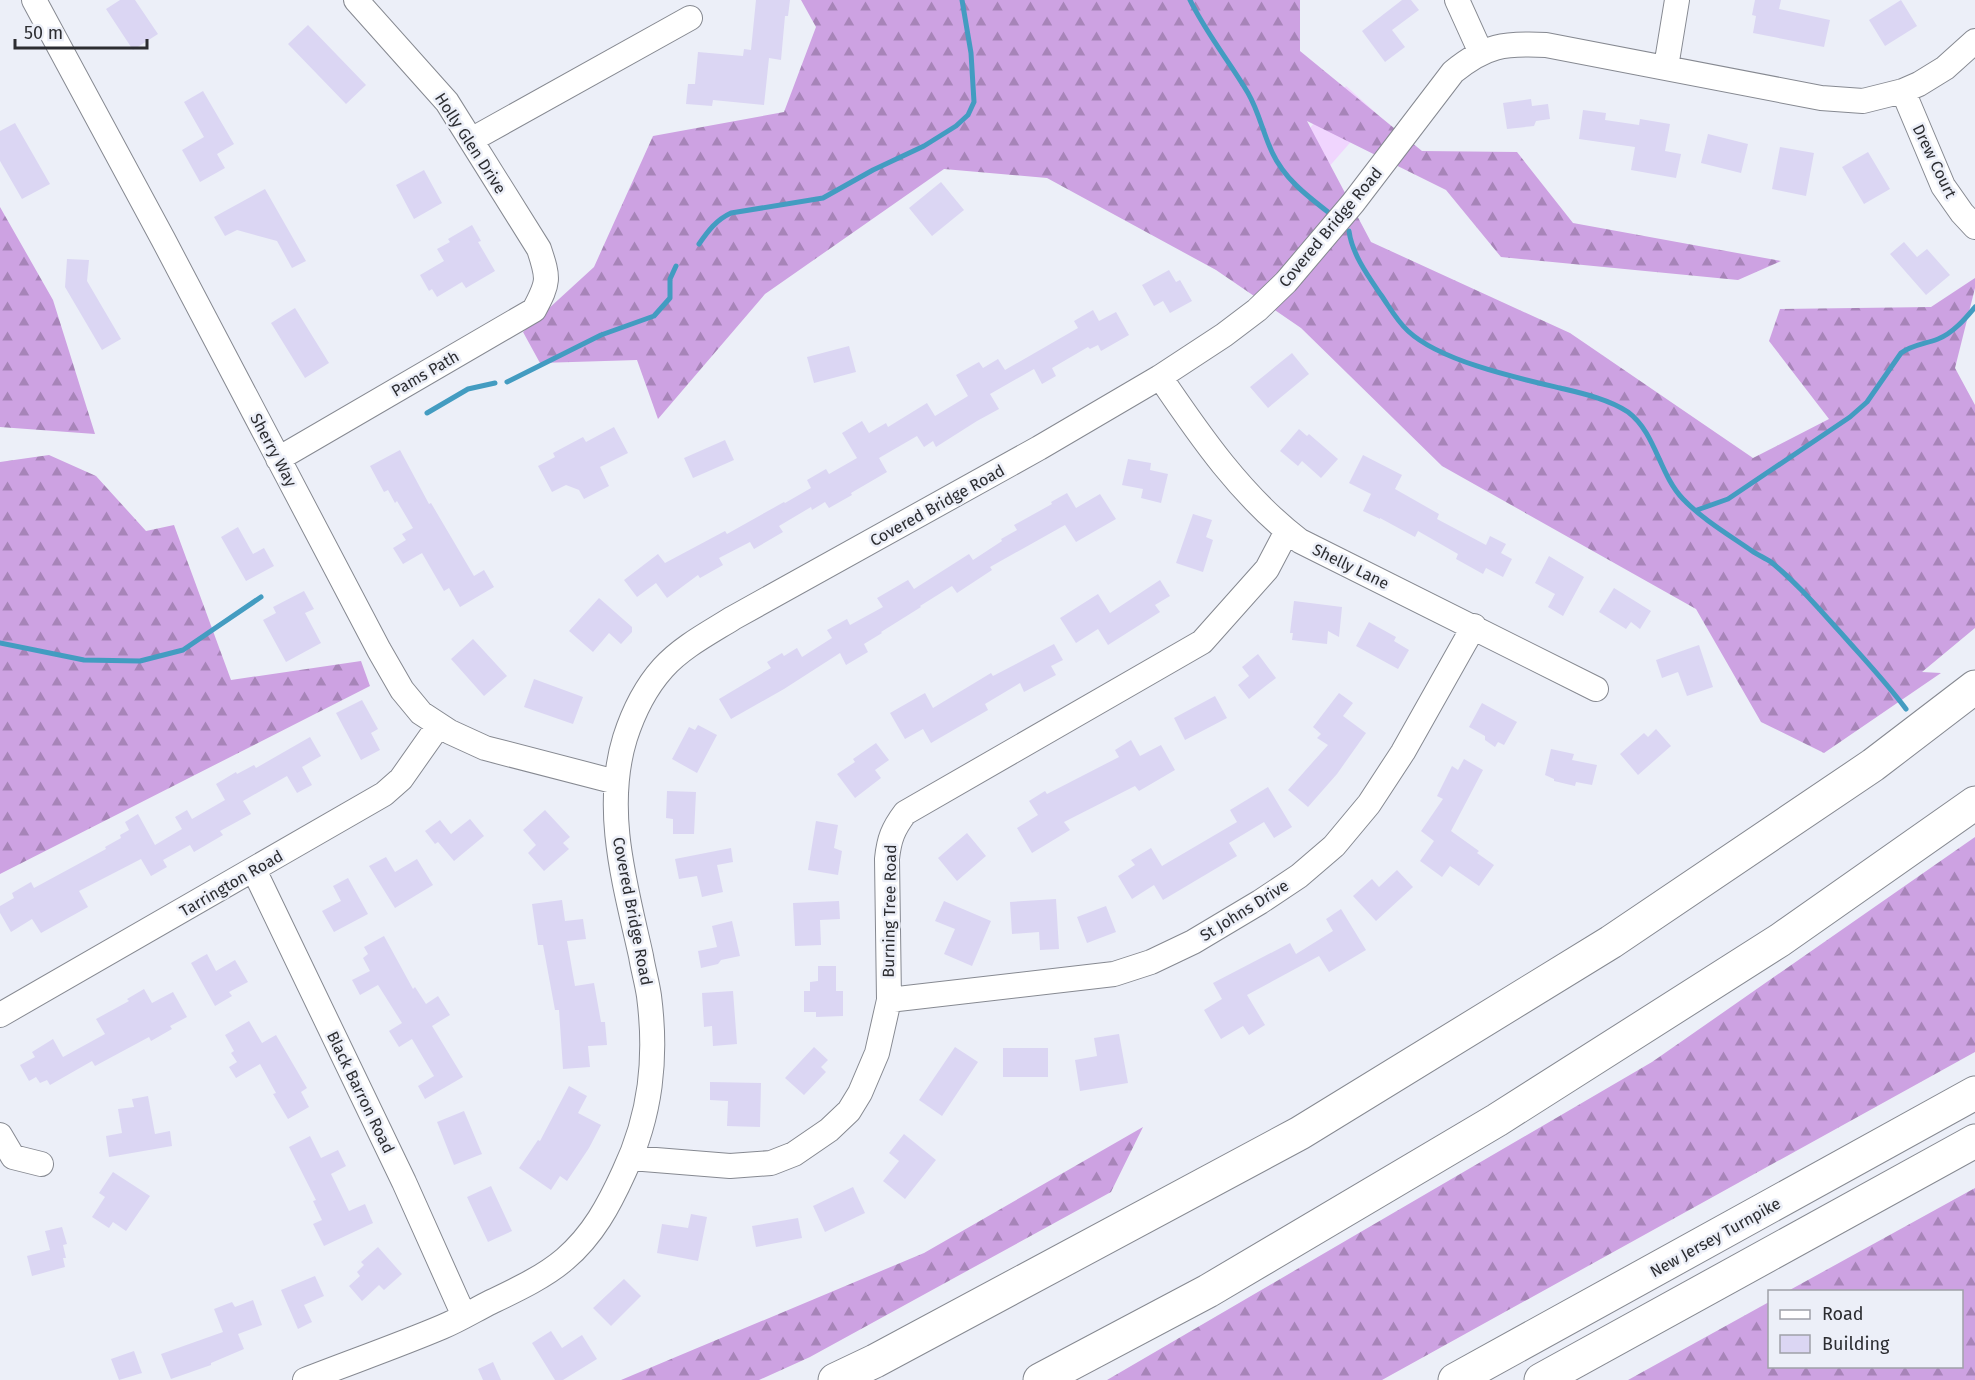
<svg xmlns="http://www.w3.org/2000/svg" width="1975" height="1380" viewBox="0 0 1975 1380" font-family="'Fira Sans',sans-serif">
	<defs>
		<pattern id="forest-firs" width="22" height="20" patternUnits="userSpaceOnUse" patternTransform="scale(1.5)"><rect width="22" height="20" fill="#cda2e2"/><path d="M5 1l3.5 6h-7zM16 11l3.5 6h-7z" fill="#a784b8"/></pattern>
	</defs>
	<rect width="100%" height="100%" fill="#eceff8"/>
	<path fill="#f0d5fe" d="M1346,86L1376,113L1327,169L1297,143Z"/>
	<path fill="url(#forest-firs)" d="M801,0H1300V51L1422,151L1517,152L1573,223L1781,261L1738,280L1501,257L1446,190L1307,121L1371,242L1570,333L1753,458L1829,419L1769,341L1780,309L1931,307L1975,278V288L1955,368L1975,405V628L1922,672L1941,673L1824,753L1761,722L1696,609L1442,466L1301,328L1216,270L1047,178L944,169L765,294L658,419L637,360L540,363L523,332L594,267L653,136L784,112L816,27Z
		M0,207L53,300L95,434L0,427Z
		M49,455L96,476L146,531L174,525L231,680L361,661L370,686L0,874V462Z
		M1975,837V1052L1382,1380H1107L1652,1062Z
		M1143,1127L1111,1192L810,1357L759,1380H621L924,1253Z
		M1975,1188V1380H1628L1769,1302L1770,1366H1962V1292L1788,1291Z"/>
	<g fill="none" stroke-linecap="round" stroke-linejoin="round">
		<path stroke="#439cc1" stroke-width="5" d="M1190,0C1206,33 1229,61 1248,93C1259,112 1263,133 1272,152C1284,178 1306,195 1328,212
			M1349,231C1352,254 1368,276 1381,295C1390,308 1397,321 1408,331C1440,361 1517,378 1560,388C1581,393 1609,399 1628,412C1656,433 1659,474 1683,499C1702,519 1729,535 1752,551C1758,555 1765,558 1771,562C1797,583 1819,609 1841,633C1863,658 1886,682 1906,709
			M699,244C708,231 716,220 731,213L823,198L873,170L924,146L956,126L968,115L974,102L971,53L962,0
			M507,382L601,335L654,316L670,298V279L676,266
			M427,413L468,389L495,383
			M1697,510L1728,499L1850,417L1867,402L1901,353C1912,345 1925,344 1938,339C1953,333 1965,319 1975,307
			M0,643L84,660L140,661L183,650L261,597"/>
	</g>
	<path fill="#dbd6f3" d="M120,0H135L158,34L133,50L106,9Z
		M756,0H790L788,16H785L781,60L769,58L764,105L713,100L712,106L686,104L688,84H695L698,52L743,56L744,49L751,50Z
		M1402,0H1411L1419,10L1392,30L1405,47L1385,62L1362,31Z
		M1755,0H1781L1779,9L1830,20L1824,47L1753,33L1756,16L1752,15Z
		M1901,0L1917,26L1885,46L1869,20Z
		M308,25L366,85L346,104L288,44Z
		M203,91L234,144L217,154L225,168L200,182L182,150L204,137L184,102Z
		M1531,99L1532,106L1548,104L1550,119L1536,121L1534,126L1507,129L1503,103Z
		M1583,110L1606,113L1605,120L1639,125L1640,119L1670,124L1665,151L1681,154L1676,178L1631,170L1635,147L1579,139Z
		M15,123L50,184L22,199L0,161V131Z
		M1708,134L1748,144L1741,173L1701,163Z
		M1780,147L1814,153L1806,196L1772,189Z
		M1868,152L1890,189L1864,204L1842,167Z
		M424,170L442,203L414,219L396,185Z
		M941,182L964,210L932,236L909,208Z
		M265,189L306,261L292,268L277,241L237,230L225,236L214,217Z
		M472,225L481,241L478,242L495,271L466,288L462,282L437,297L432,289L429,291L420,275L444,261L437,249L450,242L448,239Z
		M1904,242L1917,257L1927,249L1950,275L1926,295L1890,254Z
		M67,259L89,260L87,281L121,339L102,350L65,287Z
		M1169,270L1176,282L1180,280L1192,301L1170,313L1163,301L1154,306L1142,285Z
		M295,308L329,363L305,378L271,323Z
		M1093,310L1099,321L1116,312L1129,335L1101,351L1098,345L1090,349L1088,347L1052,368L1056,376L1042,384L1034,369L990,394L999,409L977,421L936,447L933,441L924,447L917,436L879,458L887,472L851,493L852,495L829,508L825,502L812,510L811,507L779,526L783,532L754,549L750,542L719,558L723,565L700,578L698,575L667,598L656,583L637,597L624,580L658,554L665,563L725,531L727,534L784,502L785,503L811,488L807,480L826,469L829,474L857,458L842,433L862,421L869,433L886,423L888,427L927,403L935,416L968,396L956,375L979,362L983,368L998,359L1005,370L1078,328L1074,321Z
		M849,346L856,372L814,383L807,357Z
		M1292,353L1309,374L1268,408L1250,387Z
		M614,427L628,453L600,467L609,486L584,499L579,490L566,485L552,492L538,466L555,457L553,453L583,437L586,442Z
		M1299,429L1307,436L1309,434L1338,459L1321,478L1302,461L1298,466L1280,451Z
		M725,440L734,460L693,478L684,458Z
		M400,450L429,504L431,503L474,576L484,570L494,587L460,607L449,588L444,591L422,553L403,564L393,548L406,540L402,534L413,528L397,501L395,503L388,490L384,492L370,466Z
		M1363,455L1402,475L1395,489L1439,514L1437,519L1486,545L1490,536L1506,544L1501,553L1512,559L1503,577L1486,568L1483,574L1456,559L1458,554L1418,531L1415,537L1380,518V519L1363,511L1371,494L1349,483Z
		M1128,459L1151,463L1150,470L1168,474L1161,503L1141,498L1143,489L1122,485Z
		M1067,493L1076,508L1100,494L1116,519L1076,542L1065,525L990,567L992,570L957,593L952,586L920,606L921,607L881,632L882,633L864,644L868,652L846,665L840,653L784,689L731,719L719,699L771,668L767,662L782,653L784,656L797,648L802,657L832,638L827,630L847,619L850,625L883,607L877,598L908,580L914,589L969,554L973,560L1002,541L1001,539L1017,530L1014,525L1052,504L1051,502Z
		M1193,514L1212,520L1206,537L1213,540L1203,572L1176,563Z
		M238,527L253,554L264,548L274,566L246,581L221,537Z
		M1549,556L1584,577L1563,616L1548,607L1555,594L1535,583Z
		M1160,580L1170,596L1155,605L1160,612L1108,645L1098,629L1076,643L1060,618L1098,594L1110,613Z
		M1614,588L1651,611L1640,629L1631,622L1626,629L1599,612Z
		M304,591L314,609L305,613L321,643L286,662L263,620L276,613L273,607Z
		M599,598L632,627V632L621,644L609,633L593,652L569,631Z
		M1294,601L1342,607L1339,637L1328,631L1327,644L1292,640L1293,633H1290Z
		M1369,622L1396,637L1394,641L1409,650L1398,669L1356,646Z
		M473,639L507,676L484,696L451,659Z
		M1054,644L1063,660L1051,666L1056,675L1024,692L1020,683L985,704L988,710L931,743L923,729L905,739L890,713L925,693L933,708L991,673L993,676Z
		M1699,645L1713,687L1687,696L1678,672L1662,678L1656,660Z
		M1258,654L1276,678L1249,699L1238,685L1249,676L1242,667Z
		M534,679L583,697L573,724L524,707Z
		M1339,693L1353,703L1343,716L1366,733L1337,774L1308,807L1288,790L1328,745L1317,738L1321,734L1313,727Z
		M1215,696L1227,718L1185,740L1174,718Z
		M362,700L378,729L371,733L380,750L361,760L336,713Z
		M1482,703L1517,722L1504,745L1498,742L1495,747L1485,740V736L1469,727Z
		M698,725L717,735L697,773L672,759L689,727L695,730Z
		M1656,729L1671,746L1638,775L1620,754L1644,733L1648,737Z
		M310,737L321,756L302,767L312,785L297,793L287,776L243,801L251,814L220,831L223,835L194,852L190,845L163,860L167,867L151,876L141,859L79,891L88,907L41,933L32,919L11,932L0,913V906L14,898L12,893L31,882L34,888L106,849L105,847L121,838L120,835L129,830L125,822L138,814L155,845L182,829L175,817L187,810L192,819L225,800L216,784L236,772L237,774L254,765L256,768Z
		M1131,740L1140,756L1161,745L1175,770L1139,791L1135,786L1064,822L1070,830L1032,853L1017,828L1038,815L1029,801L1045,791L1047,794L1119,757L1115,750Z
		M876,743L889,760L875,770L881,778L855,798L837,774L855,762L853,759Z
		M1551,749L1574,754L1572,760L1597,765L1592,785L1576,782L1575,786L1554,781V779L1545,775Z
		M1464,759L1483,770L1451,831L1479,851L1477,853L1494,865L1479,886L1450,866L1442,877L1420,861L1434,841L1421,831L1443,799L1437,796L1452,766L1458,770Z
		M1268,787L1292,827L1274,838L1264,822L1229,843L1237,856L1163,900L1154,885L1132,899L1118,876L1135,865L1131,860L1151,848L1162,866L1237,822L1230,810Z
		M667,791L696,792L694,834H673V819L666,818Z
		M545,810L570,837L563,843L569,849L544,871L528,853L536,845L523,830Z
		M470,819L484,836L454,861L438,842L435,844L425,831L440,820L451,834Z
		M816,821L838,825L834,848L842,851L838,875L808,870Z
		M967,833L986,856L957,881L938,858Z
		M731,848L733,862L717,865L723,892L702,897L697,876L679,879L675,859Z
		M386,857L395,872L417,859L433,885L395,908L369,866Z
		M1397,870L1413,887L1376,921L1353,896L1372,879L1379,887Z
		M348,878L368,914L334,932L322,911L341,901L333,886Z
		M1056,899L1059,949L1040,950L1039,932L1012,934L1010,902Z
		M562,900L565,921L583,919L586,939L567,941L575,986L594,983L601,1022H605L607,1045L588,1046L590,1067L563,1069L559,1010H555L543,945H538L532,904Z
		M839,901L840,919L820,920L821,945L795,946L793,903Z
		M944,901L991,921L972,966L944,954L955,929L935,921Z
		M1106,906L1116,932L1087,943L1077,917Z
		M1341,909L1366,950L1329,972L1319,956L1247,995L1265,1025L1249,1035L1243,1026L1221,1039L1204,1010L1222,999L1213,983L1290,943L1296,954L1333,931L1326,919Z
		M732,921L740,956L721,960L718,964L701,968L698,951L717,947L712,926Z
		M384,936L413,989L415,987L426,1004L438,996L450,1015L432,1026L463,1077L425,1099L418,1086L434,1076L412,1039L399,1047L389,1031L402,1023L378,985L360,995L352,980L370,971L363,958L368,954L364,947Z
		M207,954L216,971L235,960L248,982L229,992L232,996L215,1006L191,963Z
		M818,966H836V991H843V1016L816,1017V1012H804V991H810V982L818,981Z
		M144,989L152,1003L173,992L187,1017L170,1026L172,1029L151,1041L149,1037L95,1066L92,1061L50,1085L47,1080L40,1083L36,1077L29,1081L20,1065L35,1057L32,1052L53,1039L63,1057L105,1034L96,1019L129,1001L127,999Z
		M733,991L737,1044L713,1046L712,1026L704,1027L702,993Z
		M249,1021L262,1043L276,1035L307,1088L301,1092L309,1107L288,1119L273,1094L276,1093L260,1064L236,1078L229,1067L237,1062L231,1053L234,1051L225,1035Z
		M1119,1034L1128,1083L1080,1091L1075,1060L1097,1056L1094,1038Z
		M814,1047L828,1060L821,1067L826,1072L804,1095L785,1078Z
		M955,1047L978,1062L942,1116L919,1100Z
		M1003,1048H1048V1077H1003Z
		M710,1082L761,1083L760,1127L727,1126L728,1101L710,1100Z
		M569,1086L587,1096L578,1113L601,1125L589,1148L567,1181L560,1176L551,1190L519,1168L538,1140L540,1141Z
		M148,1096L155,1134L170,1131L172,1146L109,1157L106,1136L122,1133L118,1109L134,1107L132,1099Z
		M464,1111L482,1154L454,1165L437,1122Z
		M904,1134L936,1160L905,1199L883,1181L899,1161L889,1153Z
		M310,1136L321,1158L338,1150L346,1166L331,1174L349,1211L365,1204L373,1223L324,1246L313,1224L322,1220L313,1201L316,1200L289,1147Z
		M113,1172L150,1196L126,1231L113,1222L109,1228L92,1217L105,1197L99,1193Z
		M491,1186L512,1231L488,1242L467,1197Z
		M853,1187L865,1213L825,1232L813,1206Z
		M691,1214L707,1217L698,1261L657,1253L662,1224L688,1228Z
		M798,1218L802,1238L756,1247L752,1226Z
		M62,1227L67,1244L63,1245L66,1258H63L65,1267L32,1276L27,1256L50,1250L45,1231Z
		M378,1247L402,1274L384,1290L379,1285L362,1301L349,1286L360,1276L357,1272L364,1265L361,1262Z
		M315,1276L324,1296L304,1305L312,1322L298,1329L281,1290Z
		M624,1279L641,1296L611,1326L593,1308Z
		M253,1300L262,1325L238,1334L244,1349L211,1363V1365L171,1379L161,1354L223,1332L214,1309L232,1302L235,1307Z
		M551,1331L562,1348L582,1335L597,1359L563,1380H555L532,1343Z
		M134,1351L142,1373L119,1380L111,1359Z
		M493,1362L501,1380H483L478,1369Z"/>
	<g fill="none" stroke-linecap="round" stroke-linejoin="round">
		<g stroke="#868991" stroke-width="26">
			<path id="minor" d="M34,0L163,239L379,650L402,690L421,713L450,732L485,748L616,782
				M1457,0L1481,53
				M1666,67L1677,0
				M1903,91L1943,186L1962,213L1975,227
				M471,140L690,18
				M1160,377C1200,436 1242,497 1300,541L1596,689
				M278,459L534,310C549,282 549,279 539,249L447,102L356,0
				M254,870L404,1182L464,1316
				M889,1000L1114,974L1151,962L1193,942L1260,902L1299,876L1334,846L1369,804L1403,752L1474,626
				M0,1015L384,794L401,779L439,725
				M0,1135L13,1157L41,1164
				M631,1158L730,1166L771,1163L794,1154L829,1130L849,1111L860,1093L877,1053L889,1000L887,859C889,839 893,829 905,813L1202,642L1267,569L1287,531
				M305,1380C351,1362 397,1346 442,1327C459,1320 475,1310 491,1302C516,1290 544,1277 565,1259C593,1235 609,1205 624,1172C651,1115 657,1058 649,996C647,982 643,969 641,956C625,884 603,810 625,738C633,713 646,687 663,668C682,647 709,633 733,618L1039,448L1160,377L1224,335L1257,310L1286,282L1353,203L1453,72C1486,45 1504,43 1546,45L1821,98L1863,101L1903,91L1919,84L1945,68L1975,41"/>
		</g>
		<g stroke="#868991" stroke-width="35">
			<path id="highway" d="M835,1380L875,1361L1300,1133L1611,942L1873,765L1975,687
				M1040,1380L1208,1291L1497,1120L1780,940L1975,803
				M1455,1380L1975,1093
				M1541,1380L1975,1141"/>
		</g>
		<use href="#minor" stroke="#fff" stroke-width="24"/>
		<use href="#highway" stroke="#fff" stroke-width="33"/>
	</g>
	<g text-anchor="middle" stroke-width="5" stroke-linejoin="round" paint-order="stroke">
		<g font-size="16" fill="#2c2d31" stroke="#eceff8">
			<text transform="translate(471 143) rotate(57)" y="6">Holly Glen Drive</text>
			<text transform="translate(1935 161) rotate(64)" y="6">Drew Court</text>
			<text transform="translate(1330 227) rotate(-50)" y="6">Covered Bridge Road</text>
			<text transform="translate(425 373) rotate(-30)" y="6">Pams Path</text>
			<text transform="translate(274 450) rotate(62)" y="6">Sherry Way</text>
			<text transform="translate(937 505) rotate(-29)" y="6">Covered Bridge Road</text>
			<text transform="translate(1351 566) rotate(26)" y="6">Shelly Lane</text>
			<text transform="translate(231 883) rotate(-30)" y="6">Tarrington Road</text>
			<text transform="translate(1244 910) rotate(-32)" y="6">St Johns Drive</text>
			<text transform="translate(633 911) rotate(79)" y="6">Covered Bridge Road</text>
			<text transform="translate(889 911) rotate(-89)" y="6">Burning Tree Road</text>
			<text transform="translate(361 1092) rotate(64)" y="6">Black Barron Road</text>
			<text transform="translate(1715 1237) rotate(-29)" y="6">New Jersey Turnpike</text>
		</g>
	</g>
	<rect x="1768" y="1290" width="195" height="78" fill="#eceff8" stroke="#9fa1a8" stroke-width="1.5"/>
	<rect x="1780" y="1310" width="30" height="9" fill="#ffffff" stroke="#9fa1a8" stroke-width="1.5"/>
	<text x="1822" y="1320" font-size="18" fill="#2c2d31">Road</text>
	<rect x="1780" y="1335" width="30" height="18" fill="#dbd6f3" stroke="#9fa1a8" stroke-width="1.5"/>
	<text x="1822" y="1350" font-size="18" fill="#2c2d31">Building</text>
	<path d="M15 39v9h132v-9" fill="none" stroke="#2c2d31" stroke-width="3"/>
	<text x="24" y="39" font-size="18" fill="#2c2d31" stroke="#eceff8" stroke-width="4.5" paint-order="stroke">50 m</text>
</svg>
